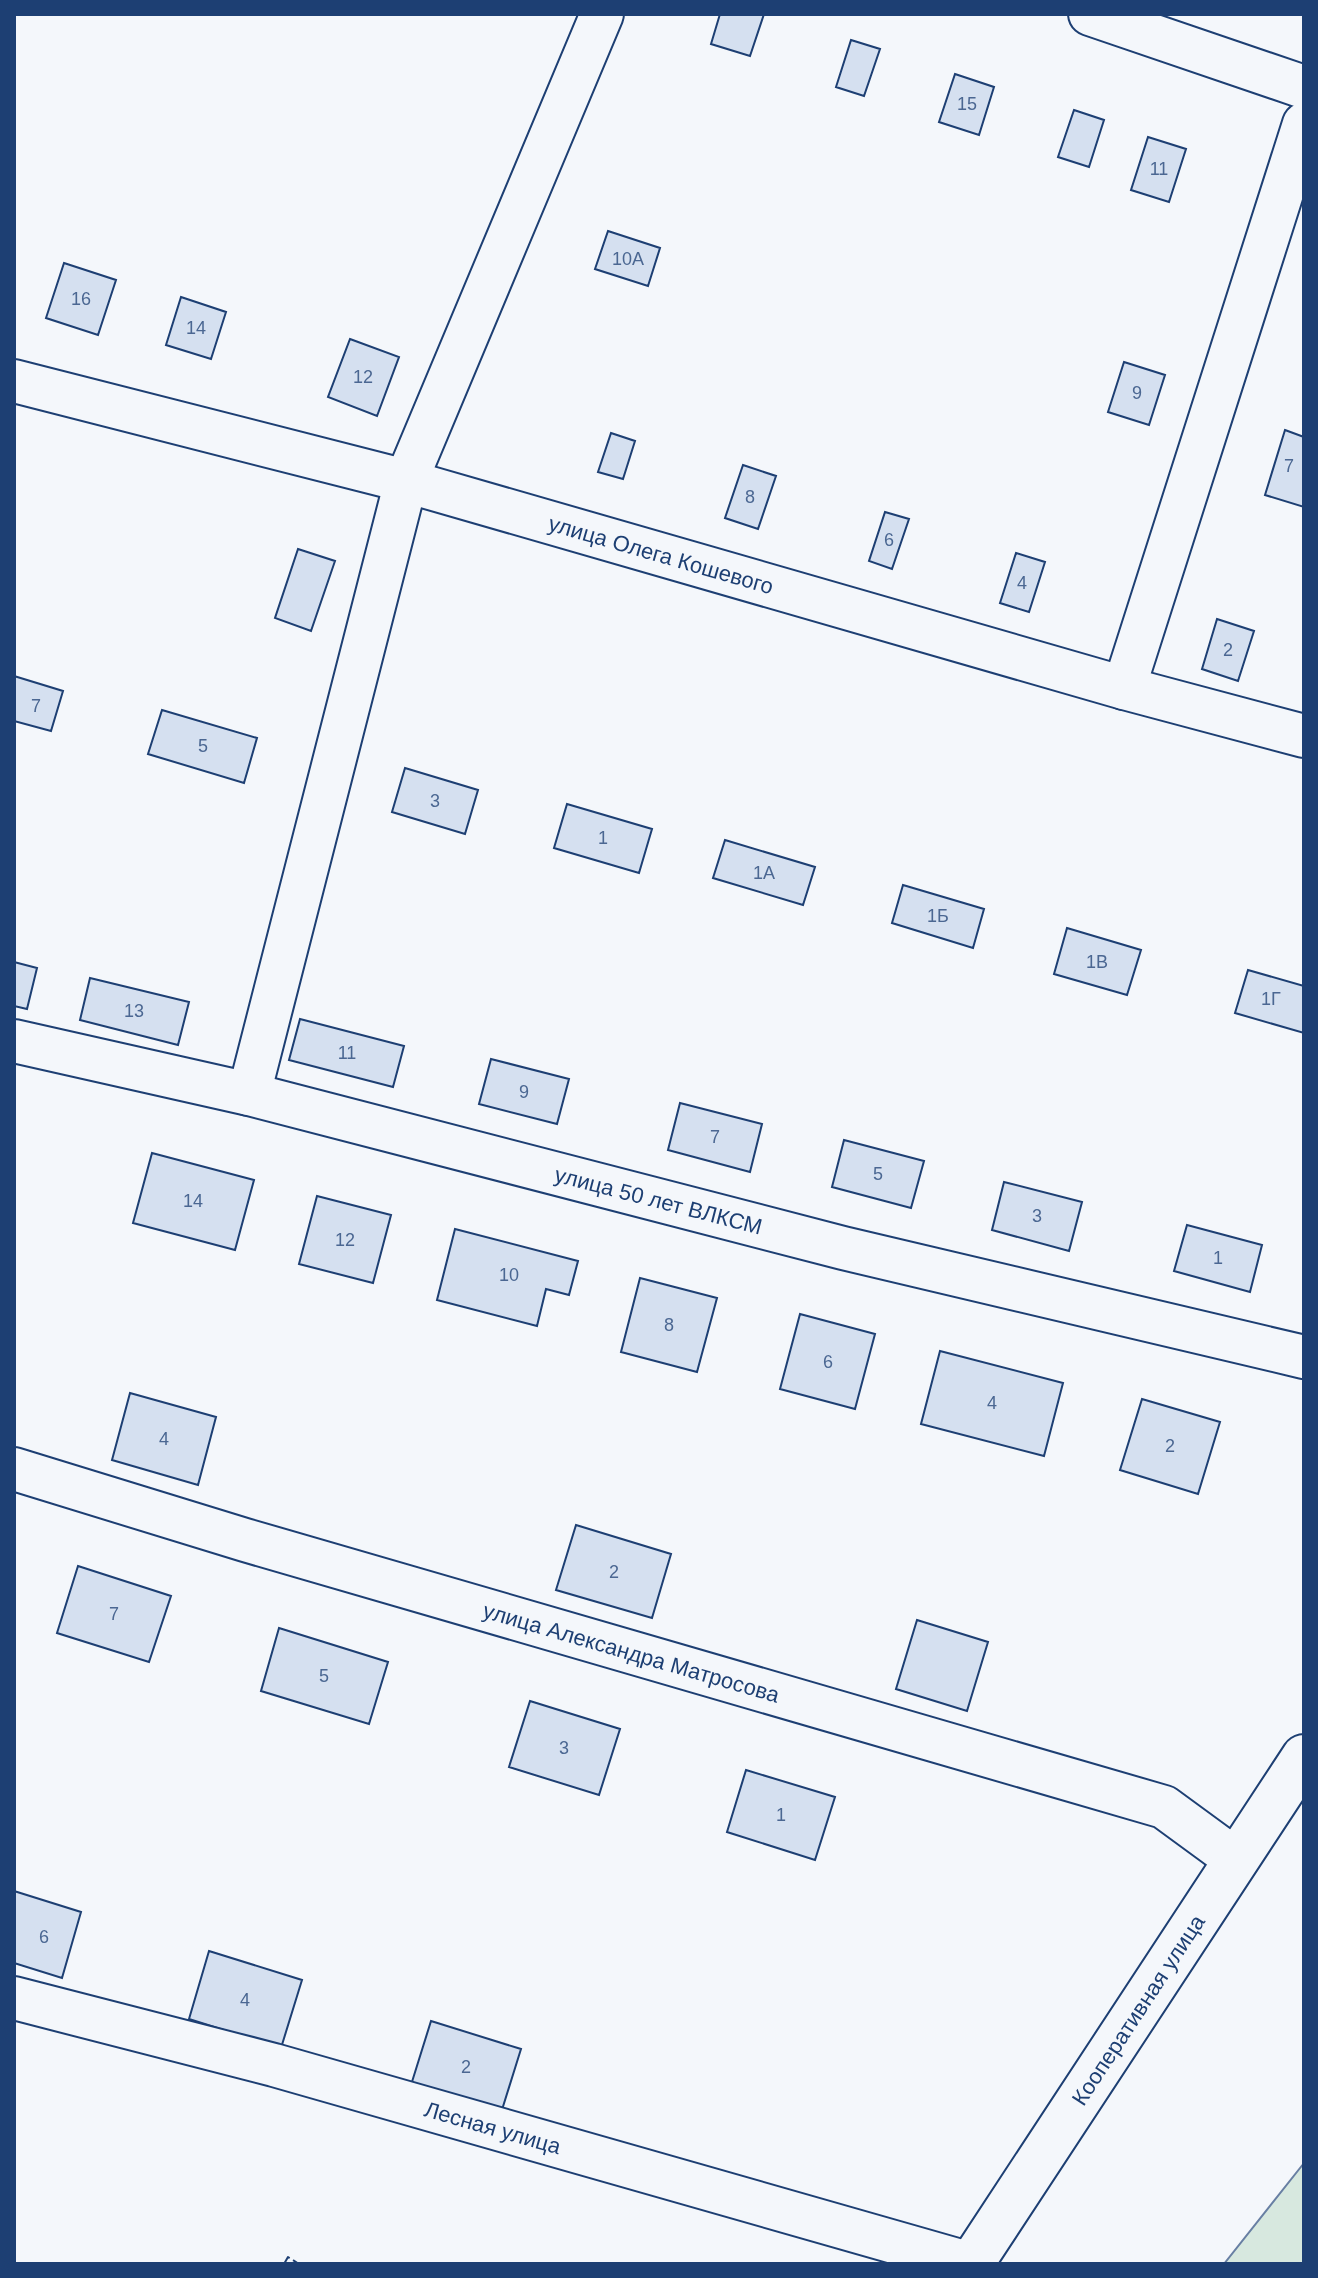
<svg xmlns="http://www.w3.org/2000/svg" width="1318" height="2278" viewBox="0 0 1318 2278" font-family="Helvetica,sans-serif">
	<rect width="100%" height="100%" fill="#f4f7fb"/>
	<path fill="#d7e8df" stroke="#687fa3" stroke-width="2" d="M1304,2163V2264H1224Z"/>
	<path fill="#d5e0f0" stroke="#1d3f73" stroke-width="2" d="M720,14H764L750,56L711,44Z
		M851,40L880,49L864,96L836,87Z
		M955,74L994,87L979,135L939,122Z
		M1074,110L1104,120L1089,167L1058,157Z
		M1148,137L1186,149L1169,202L1131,190Z
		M608,231L660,248L648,286L595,269Z
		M64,263L116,280L98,335L46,318Z
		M181,297L226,312L211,359L166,345Z
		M350,339L399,357L377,416L328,397Z
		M1124,362L1165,375L1149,425L1108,412Z
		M1285,430L1304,437V507L1265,495Z
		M611,433L635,441L623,479L598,472Z
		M743,465L776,476L758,529L725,518Z
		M885,512L909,519L892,569L869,561Z
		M298,549L335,561L311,631L275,618Z
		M1016,553L1045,562L1029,612L1000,603Z
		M1217,619L1254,631L1238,681L1202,669Z
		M14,676L63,691L51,731L14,721Z
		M162,710L257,738L244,783L148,754Z
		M405,768L478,790L465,834L392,812Z
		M567,804L652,829L639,873L554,848Z
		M725,840L815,867L803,905L713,878Z
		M903,885L984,909L973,948L892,923Z
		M1067,928L1141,950L1127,995L1054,974Z
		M14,962L37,968L27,1009L14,1006Z
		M1248,970L1304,986V1033L1235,1013Z
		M90,978L189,1002L178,1045L80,1020Z
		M300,1019L404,1046L393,1087L289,1060Z
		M491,1059L569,1079L557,1124L479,1104Z
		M680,1103L762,1124L750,1172L668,1150Z
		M844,1140L924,1161L911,1208L832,1187Z
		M152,1153L254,1180L235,1250L133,1223Z
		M1004,1182L1082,1202L1069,1251L992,1230Z
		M317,1196L391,1215L373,1283L299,1264Z
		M1187,1225L1262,1245L1250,1292L1174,1271Z
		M455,1229L578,1261L569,1295L546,1289L537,1326L437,1300Z
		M640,1278L717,1298L697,1372L621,1352Z
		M800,1314L875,1334L855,1409L780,1389Z
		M940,1351L1063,1383L1044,1456L921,1424Z
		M130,1393L216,1417L198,1485L112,1460Z
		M1142,1399L1220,1422L1198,1494L1120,1470Z
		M576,1525L671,1554L652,1618L556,1590Z
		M78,1566L171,1596L149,1662L57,1633Z
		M917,1620L988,1642L967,1711L896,1689Z
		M279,1628L388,1662L369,1724L261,1691Z
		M530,1701L620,1729L599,1795L509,1767Z
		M746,1770L835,1797L815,1860L727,1832Z
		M14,1891L81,1912L62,1978L14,1963Z
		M209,1951L302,1980L281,2048L189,2019Z
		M431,2021L521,2049L501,2113L411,2085Z"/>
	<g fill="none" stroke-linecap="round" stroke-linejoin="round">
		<g stroke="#1d3f73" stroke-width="46">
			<g id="minor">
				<path d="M1090,14L1304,87"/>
				<path id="s1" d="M14,381L406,481L1124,688L1304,736"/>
				<path d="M1124,688L1304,124"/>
				<path id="s2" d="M14,1041L249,1094L843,1248L1304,1357"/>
				<path d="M249,1094L406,481L602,14"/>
				<path id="s3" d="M14,1469L245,1540L1164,1807L1235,1859"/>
				<path id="s4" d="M14,1998L274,2065L971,2264"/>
			</g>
		</g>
		<g stroke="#1d3f73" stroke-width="48">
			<g id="major">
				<path id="s5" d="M971,2264L1304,1757"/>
			</g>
		</g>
		<use href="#minor" stroke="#f4f7fb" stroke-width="42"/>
		<use href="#major" stroke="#f4f7fb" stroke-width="44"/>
		<path stroke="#1d3f73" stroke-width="2" stroke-dasharray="10 4" stroke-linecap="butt" d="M284,2264L288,2257L299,2264"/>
	</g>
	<g text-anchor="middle" stroke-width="6" stroke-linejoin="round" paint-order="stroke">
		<g font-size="18" fill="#4b6792">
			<text x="967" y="110">15</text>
			<text x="1159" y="175">11</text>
			<text x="628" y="265">10А</text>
			<text x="81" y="305">16</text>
			<text x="196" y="334">14</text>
			<text x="363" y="383">12</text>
			<text x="1137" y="399">9</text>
			<text x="1289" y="472">7</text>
			<text x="750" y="503">8</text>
			<text x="889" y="546">6</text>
			<text x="1022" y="589">4</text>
			<text x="1228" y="656">2</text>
			<text x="36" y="712">7</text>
			<text x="203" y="752">5</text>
			<text x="435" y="807">3</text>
			<text x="603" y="844">1</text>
			<text x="764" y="879">1А</text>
			<text x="938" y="922">1Б</text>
			<text x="1097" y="968">1В</text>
			<text x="1271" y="1005">1Г</text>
			<text x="134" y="1017">13</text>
			<text x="347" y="1059">11</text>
			<text x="524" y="1098">9</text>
			<text x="715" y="1143">7</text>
			<text x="878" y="1180">5</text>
			<text x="193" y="1207">14</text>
			<text x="1037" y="1222">3</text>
			<text x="345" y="1246">12</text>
			<text x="1218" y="1264">1</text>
			<text x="509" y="1281">10</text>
			<text x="669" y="1331">8</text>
			<text x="828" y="1368">6</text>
			<text x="992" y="1409">4</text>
			<text x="164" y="1445">4</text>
			<text x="1170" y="1452">2</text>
			<text x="614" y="1578">2</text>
			<text x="114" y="1620">7</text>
			<text x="324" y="1682">5</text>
			<text x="564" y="1754">3</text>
			<text x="781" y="1821">1</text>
			<text x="44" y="1943">6</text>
			<text x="245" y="2006">4</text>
			<text x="466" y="2073">2</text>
		</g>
		<g font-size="22" fill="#1d3f73" stroke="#f4f7fb">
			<text dy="8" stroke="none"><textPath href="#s1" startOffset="670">улица Олега Кошевого</textPath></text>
			<text dy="8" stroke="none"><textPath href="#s2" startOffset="664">улица 50 лет ВЛКСМ</textPath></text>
			<text dy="8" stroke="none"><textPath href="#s3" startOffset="644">улица Александра Матросова</textPath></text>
			<text dy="8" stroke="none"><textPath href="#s5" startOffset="304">Кооперативная улица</textPath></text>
			<text dy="8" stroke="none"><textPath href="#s4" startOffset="496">Лесная улица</textPath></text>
		</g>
	</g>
	<rect width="1318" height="2278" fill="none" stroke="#1d3f73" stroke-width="32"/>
</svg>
